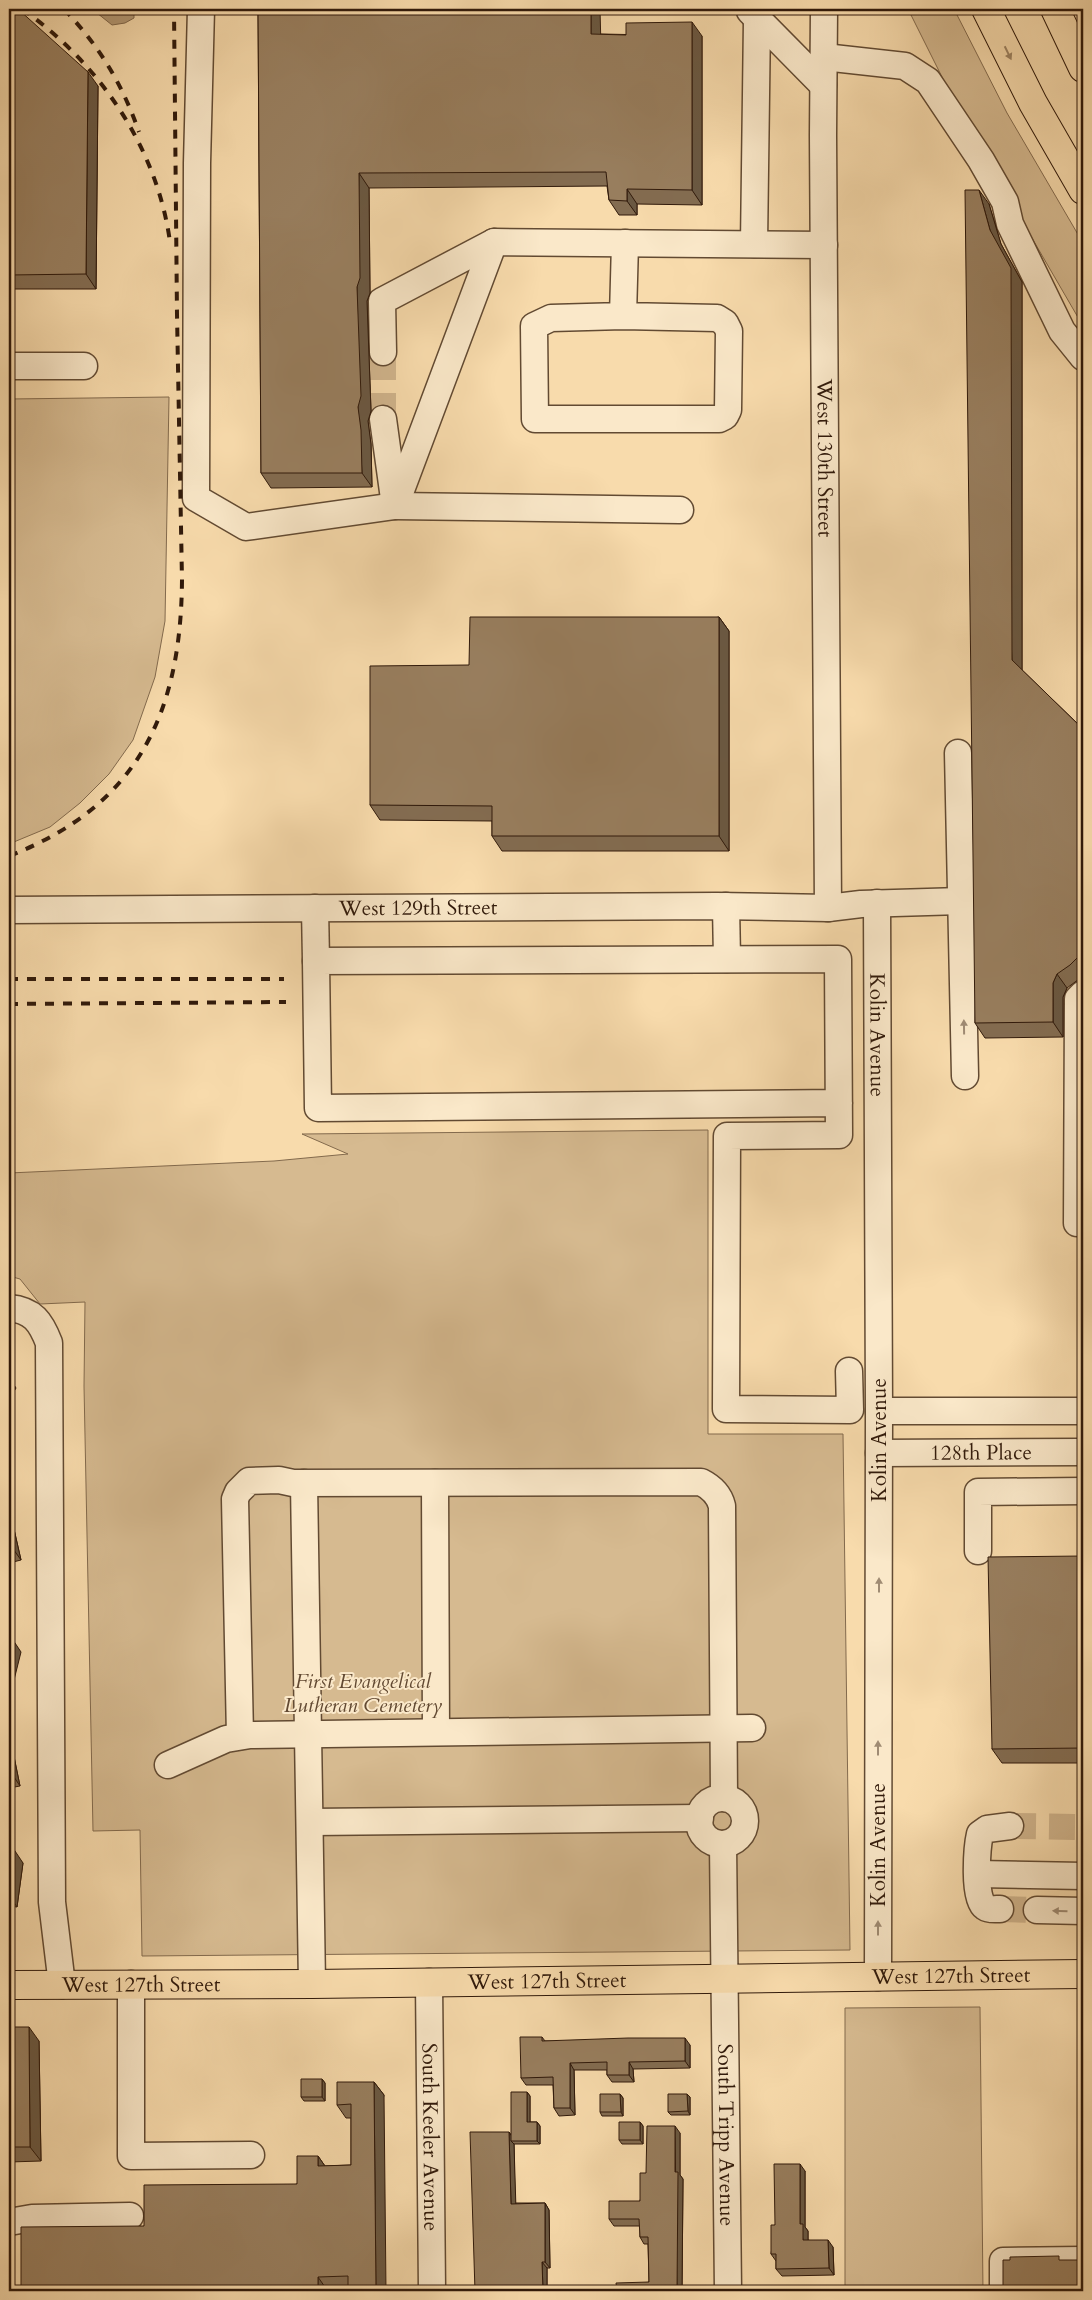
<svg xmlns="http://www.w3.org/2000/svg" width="1092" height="2300" viewBox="0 0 1092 2300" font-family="Cardo,serif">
	<rect width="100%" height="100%" fill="#f8dbac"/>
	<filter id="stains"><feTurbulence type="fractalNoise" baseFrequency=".004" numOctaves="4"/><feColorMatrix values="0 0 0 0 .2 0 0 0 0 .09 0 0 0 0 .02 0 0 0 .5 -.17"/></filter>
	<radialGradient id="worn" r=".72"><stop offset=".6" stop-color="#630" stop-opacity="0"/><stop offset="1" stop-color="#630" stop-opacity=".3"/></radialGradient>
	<path fill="#d6ba90" stroke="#836a4d" d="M908,9H954L1007,113L1083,243V326L964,121Z
		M169,397L165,621L155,677L133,740L109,774L80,803L50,827L9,844V399Z
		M708,1130V1434H843L850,1950L142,1956L140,1830L93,1831L84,1386L85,1302L40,1304L20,1279L9,1276V1173L274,1161L348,1154L302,1134Z
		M980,2007L983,2291H845V2008Z"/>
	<path fill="#b49975" stroke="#7f664a" d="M92,9H134V18L125,23L112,25Z"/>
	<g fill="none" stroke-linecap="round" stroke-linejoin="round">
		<path stroke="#d0b48c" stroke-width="26" stroke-dasharray="26 13" stroke-linecap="butt" d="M383,419V352
			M1010,1826L1083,1827
			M1000,1909L1037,1910"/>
		<g stroke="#624a32" stroke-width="29">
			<g id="minor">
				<path d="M201,9L197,163L196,498L246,527L395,506L494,242L824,245"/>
				<path id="s1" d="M824,9L823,135L828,908"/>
				<path d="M750,11L823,85"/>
				<path d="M824,57L905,66L928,81L981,160L1005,202L1010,224L1062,331L1083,357"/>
				<path d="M754,244L757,20"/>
				<path d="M623,316L717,318L725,323L729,331L728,410L725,416L719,419H535L534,326L551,318L623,316L625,243"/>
				<path d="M383,352L382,301L494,242"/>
				<path d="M9,366H84"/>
				<path d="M383,419L395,506L680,510"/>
				<path d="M958,753L965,1076"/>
				<path id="s2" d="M877,903L879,1411L878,1977"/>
				<path d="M726,906L727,959"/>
				<path d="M315,908L316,961"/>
				<path id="s3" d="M9,910L717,906L828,908L861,904L961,901"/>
				<path d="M839,1103L318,1108L316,961L838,959L839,1135L727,1136L726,1409L850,1410L849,1371"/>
				<path d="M1077,1223L1078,999L1083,994"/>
				<path d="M9,1308C33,1310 41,1322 49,1343L52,1902L62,1985"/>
				<path d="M879,1411H1083"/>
				<path id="s4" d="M879,1453L1083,1452"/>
				<path d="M304,1483L312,1984"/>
				<path d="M435,1483L436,1732"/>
				<path d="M978,1551V1492L1083,1491"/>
				<path d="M240,1736L235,1499L238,1492L249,1481L279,1480L293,1483L701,1482C711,1487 719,1494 722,1506L724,1798"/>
				<path d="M168,1765L226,1739L250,1735L752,1728"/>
				<circle cx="722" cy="1821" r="23"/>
				<path d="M311,1822L700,1818"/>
				<path id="s5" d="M723,1844L728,2291"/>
				<path d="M978,1874L1083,1876"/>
				<path d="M1000,1909C995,1909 989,1910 985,1907C973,1899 977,1847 980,1834L987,1829L1010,1826"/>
				<path d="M1037,1910L1083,1911"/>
				<path id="s6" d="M429,1982L432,2291"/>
				<path d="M131,1984V2156L251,2155"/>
				<path d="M9,2222L32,2218L130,2216"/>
				<path d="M1003,2291V2261L1083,2260"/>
			</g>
		</g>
		<g stroke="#30190a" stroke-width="30">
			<g id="major">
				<path id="s7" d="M9,1985L312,1984L1083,1974"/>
			</g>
		</g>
		<g stroke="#30190a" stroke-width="30">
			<path id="highway" d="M986,9L1033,103L1083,190
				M1055,9L1083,68"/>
		</g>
		<use href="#minor" stroke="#fae8c9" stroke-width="26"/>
		<use href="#major" stroke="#f8dbac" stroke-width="28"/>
		<use href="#highway" stroke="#f8dbac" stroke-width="28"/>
		<path stroke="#30190a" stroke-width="4" stroke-dasharray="9 9" stroke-linecap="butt" d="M22,9C99,63 157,147 170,242
			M64,9C99,46 122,83 139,132
			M9,856C138,806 181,713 182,580L177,314L174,9
			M9,979H284
			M9,1004L286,1002"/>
	</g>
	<path fill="#836c51" stroke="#30190a" d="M9,9L98,86L96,289H9Z
		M258,9L601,34L702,36V205L637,204V215H619L609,200L607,186L369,188L370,293L367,301L371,411L368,421L371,444L372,487L271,488L261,473Z
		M989,204L1001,244L1022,282V670L1083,729V976L1067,988L1063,997V1037L985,1038L975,1023Z
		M719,617L729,631V851H502L492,836V821L380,820L370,805L469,665Z
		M9,1513L11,1516L21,1560L9,1563Z
		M1083,1556V1763H1002L992,1749Z
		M9,1739L11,1742L20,1786L9,1788Z
		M9,1848L23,1863L17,1907L9,1906Z
		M9,2027L39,2041L41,2161L9,2162Z
		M542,2037L545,2041L690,2045V2068L633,2069L634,2082H612L607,2075V2070H574L575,2115L559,2116L554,2108L553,2085H526L521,2078Z
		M322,2079L325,2083V2101H304L301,2097Z
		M374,2082L384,2095L348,2290H327V2291H21L144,2226L297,2184L318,2156L325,2166L351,2165V2118H346L337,2105Z
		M527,2092L530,2096V2122H537L540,2126V2144H514L515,2203H545L549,2210L550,2268H547V2291H475L509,2132L511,2135Z
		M620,2094L623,2098V2116H602L600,2112Z
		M690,2097V2115H671L668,2112Z
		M640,2122L643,2126V2144H622L619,2140Z
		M680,2133V2175L683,2179L682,2291H617L649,2282L648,2244H644L640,2237V2226H614L609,2219L640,2201L646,2173Z
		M805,2171V2227L808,2231V2240L833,2247L834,2275L782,2276L776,2269V2261L771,2254L775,2225Z"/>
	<path fill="#6a5842" stroke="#30190a" d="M591,9H600L601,48L591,34Z
		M692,22L702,36V205L692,190Z
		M88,72L98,86L96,289L86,274Z
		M359,173L369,188L370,293L367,301L371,411L368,421L371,444L372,487L362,473L358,407L357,287Z
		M627,189L637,204V215L627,201Z
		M979,190L989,204L1001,244L1022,282V674L1012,660L990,230Z
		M719,617L729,631V851L719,836Z
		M1057,974L1067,988L1063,997V1037L1053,1022V983Z
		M9,1377L16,1388L9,1400Z
		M9,1513L11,1516L21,1560L11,1546L9,1537Z
		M11,1637L21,1652L10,1696L9,1695V1646Z
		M9,1739L11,1742L20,1786L10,1771L9,1764Z
		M13,1848L23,1863L17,1907L9,1895V1882Z
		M29,2027L39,2041L41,2161L30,2147Z
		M685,2038L690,2045V2068L685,2061Z
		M629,2062L633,2069L634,2082L629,2075Z
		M570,2063L574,2070L575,2115L570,2108Z
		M322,2079L325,2083V2101L322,2097Z
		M374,2082L384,2095L386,2291H376Z
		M527,2092L530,2096V2126L527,2122Z
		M620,2094L623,2098V2116L621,2112Z
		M687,2094L690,2097V2115L688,2111Z
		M537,2122L540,2126V2144L537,2141Z
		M640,2122L643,2126V2144L640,2140Z
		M675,2126L680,2133V2175L683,2179L682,2291H677Z
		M509,2132L513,2138L511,2141L514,2144L516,2210L511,2204Z
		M318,2156L327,2169L318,2166Z
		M800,2164L805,2171V2227L808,2231V2248L803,2240L800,2224Z
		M545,2203L549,2210L550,2268L545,2262Z
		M828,2240L833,2247L834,2275L829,2268Z
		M542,2262L547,2268V2291H543Z
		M318,2277L327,2290V2291H318Z"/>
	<path fill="#987e5e" stroke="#30190a" d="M9,9H18L88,72L86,274L9,275Z
		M258,9H591V34L626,35V23L692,22V190L627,189V201L609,200L606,172L359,173L360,278L357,287L361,396L358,407L361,430L362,473H261Z
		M965,190H979L990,230L1011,268L1012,660L1083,729V952L1070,965L1057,974L1053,983V1022L975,1023Z
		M470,617H719V836H492V806L370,805V666L469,665Z
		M9,1537L11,1546H9Z
		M1083,1556V1748L992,1749L988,1557Z
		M9,1637H11L9,1646Z
		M9,1848H13L9,1882Z
		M9,2027H29L30,2147H9Z
		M520,2037H542V2041L628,2038H685V2061L629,2062V2075H607V2062L570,2063V2108H554L553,2077L521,2078Z
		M301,2079H322V2097H301Z
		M337,2082H374L376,2291H348V2276L318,2277V2291H21V2227L144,2226V2185L297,2184V2156H318V2166L351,2165V2104L337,2105Z
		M511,2092H527V2122H537V2141H511Z
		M600,2094H620L621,2112H600Z
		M668,2094H687L688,2111L668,2112Z
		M619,2122H640V2140H619Z
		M647,2126H675V2172H678L677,2291H617L616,2283L649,2282L648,2237H640L639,2219H609V2201H640V2173H646Z
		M470,2132H509L511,2204L545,2203V2262H542L543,2291H475Z
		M774,2164H800V2224H803V2240H828L829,2268L776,2269V2254H771V2225H775Z
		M1059,2256V2260H1083V2291H1003V2260H1010V2257Z"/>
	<defs><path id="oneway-solid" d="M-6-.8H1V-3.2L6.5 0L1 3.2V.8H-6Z" transform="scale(1.25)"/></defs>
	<use fill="#9e8463" href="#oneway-solid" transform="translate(1008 53) rotate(64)"/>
	<g fill="#9f8b73">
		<use href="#oneway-solid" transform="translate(964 1027) rotate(-91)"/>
		<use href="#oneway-solid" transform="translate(879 1585) rotate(-90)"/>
		<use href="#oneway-solid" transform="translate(878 1748) rotate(-90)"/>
		<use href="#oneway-solid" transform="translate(1060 1911) rotate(-178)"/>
		<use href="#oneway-solid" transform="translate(878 1928) rotate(-90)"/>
	</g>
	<g text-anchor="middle" stroke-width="4" stroke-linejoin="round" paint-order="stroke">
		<g font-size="21" fill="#30190a" stroke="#fae8c9">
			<text dy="7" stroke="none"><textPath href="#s1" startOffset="449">West 130th Street</textPath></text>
			<text dy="7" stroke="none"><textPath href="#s3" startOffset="409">West 129th Street</textPath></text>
			<text dy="7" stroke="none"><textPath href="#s2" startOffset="132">Kolin Avenue</textPath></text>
			<text transform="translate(879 1440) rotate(-90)" y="7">Kolin Avenue</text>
			<text dy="7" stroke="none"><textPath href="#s4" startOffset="102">128th Place</textPath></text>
			<text transform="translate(878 1845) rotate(-90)" y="7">Kolin Avenue</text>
			<text dy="7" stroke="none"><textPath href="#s7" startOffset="942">West 127th Street</textPath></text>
			<text dy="7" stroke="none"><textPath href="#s7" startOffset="538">West 127th Street</textPath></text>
			<text dy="7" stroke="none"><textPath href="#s7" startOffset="132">West 127th Street</textPath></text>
			<text dy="7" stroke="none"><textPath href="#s5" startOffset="291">South Tripp Avenue</textPath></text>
			<text dy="7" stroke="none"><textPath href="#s6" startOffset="155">South Keeler Avenue</textPath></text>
		</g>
		<g font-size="21" font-style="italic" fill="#624932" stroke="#fae8c9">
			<text x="363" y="1688">First Evangelical<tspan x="363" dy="24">Lutheran Cemetery</tspan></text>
		</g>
	</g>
	<rect width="1092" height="2300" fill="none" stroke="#f8dbac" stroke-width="30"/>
	<rect x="10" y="10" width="1072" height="2280" fill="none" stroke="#30190a" stroke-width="2.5"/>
	<rect x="15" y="15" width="1062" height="2270" fill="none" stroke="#30190a"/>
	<rect width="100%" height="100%" filter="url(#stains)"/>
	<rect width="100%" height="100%" fill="url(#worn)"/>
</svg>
